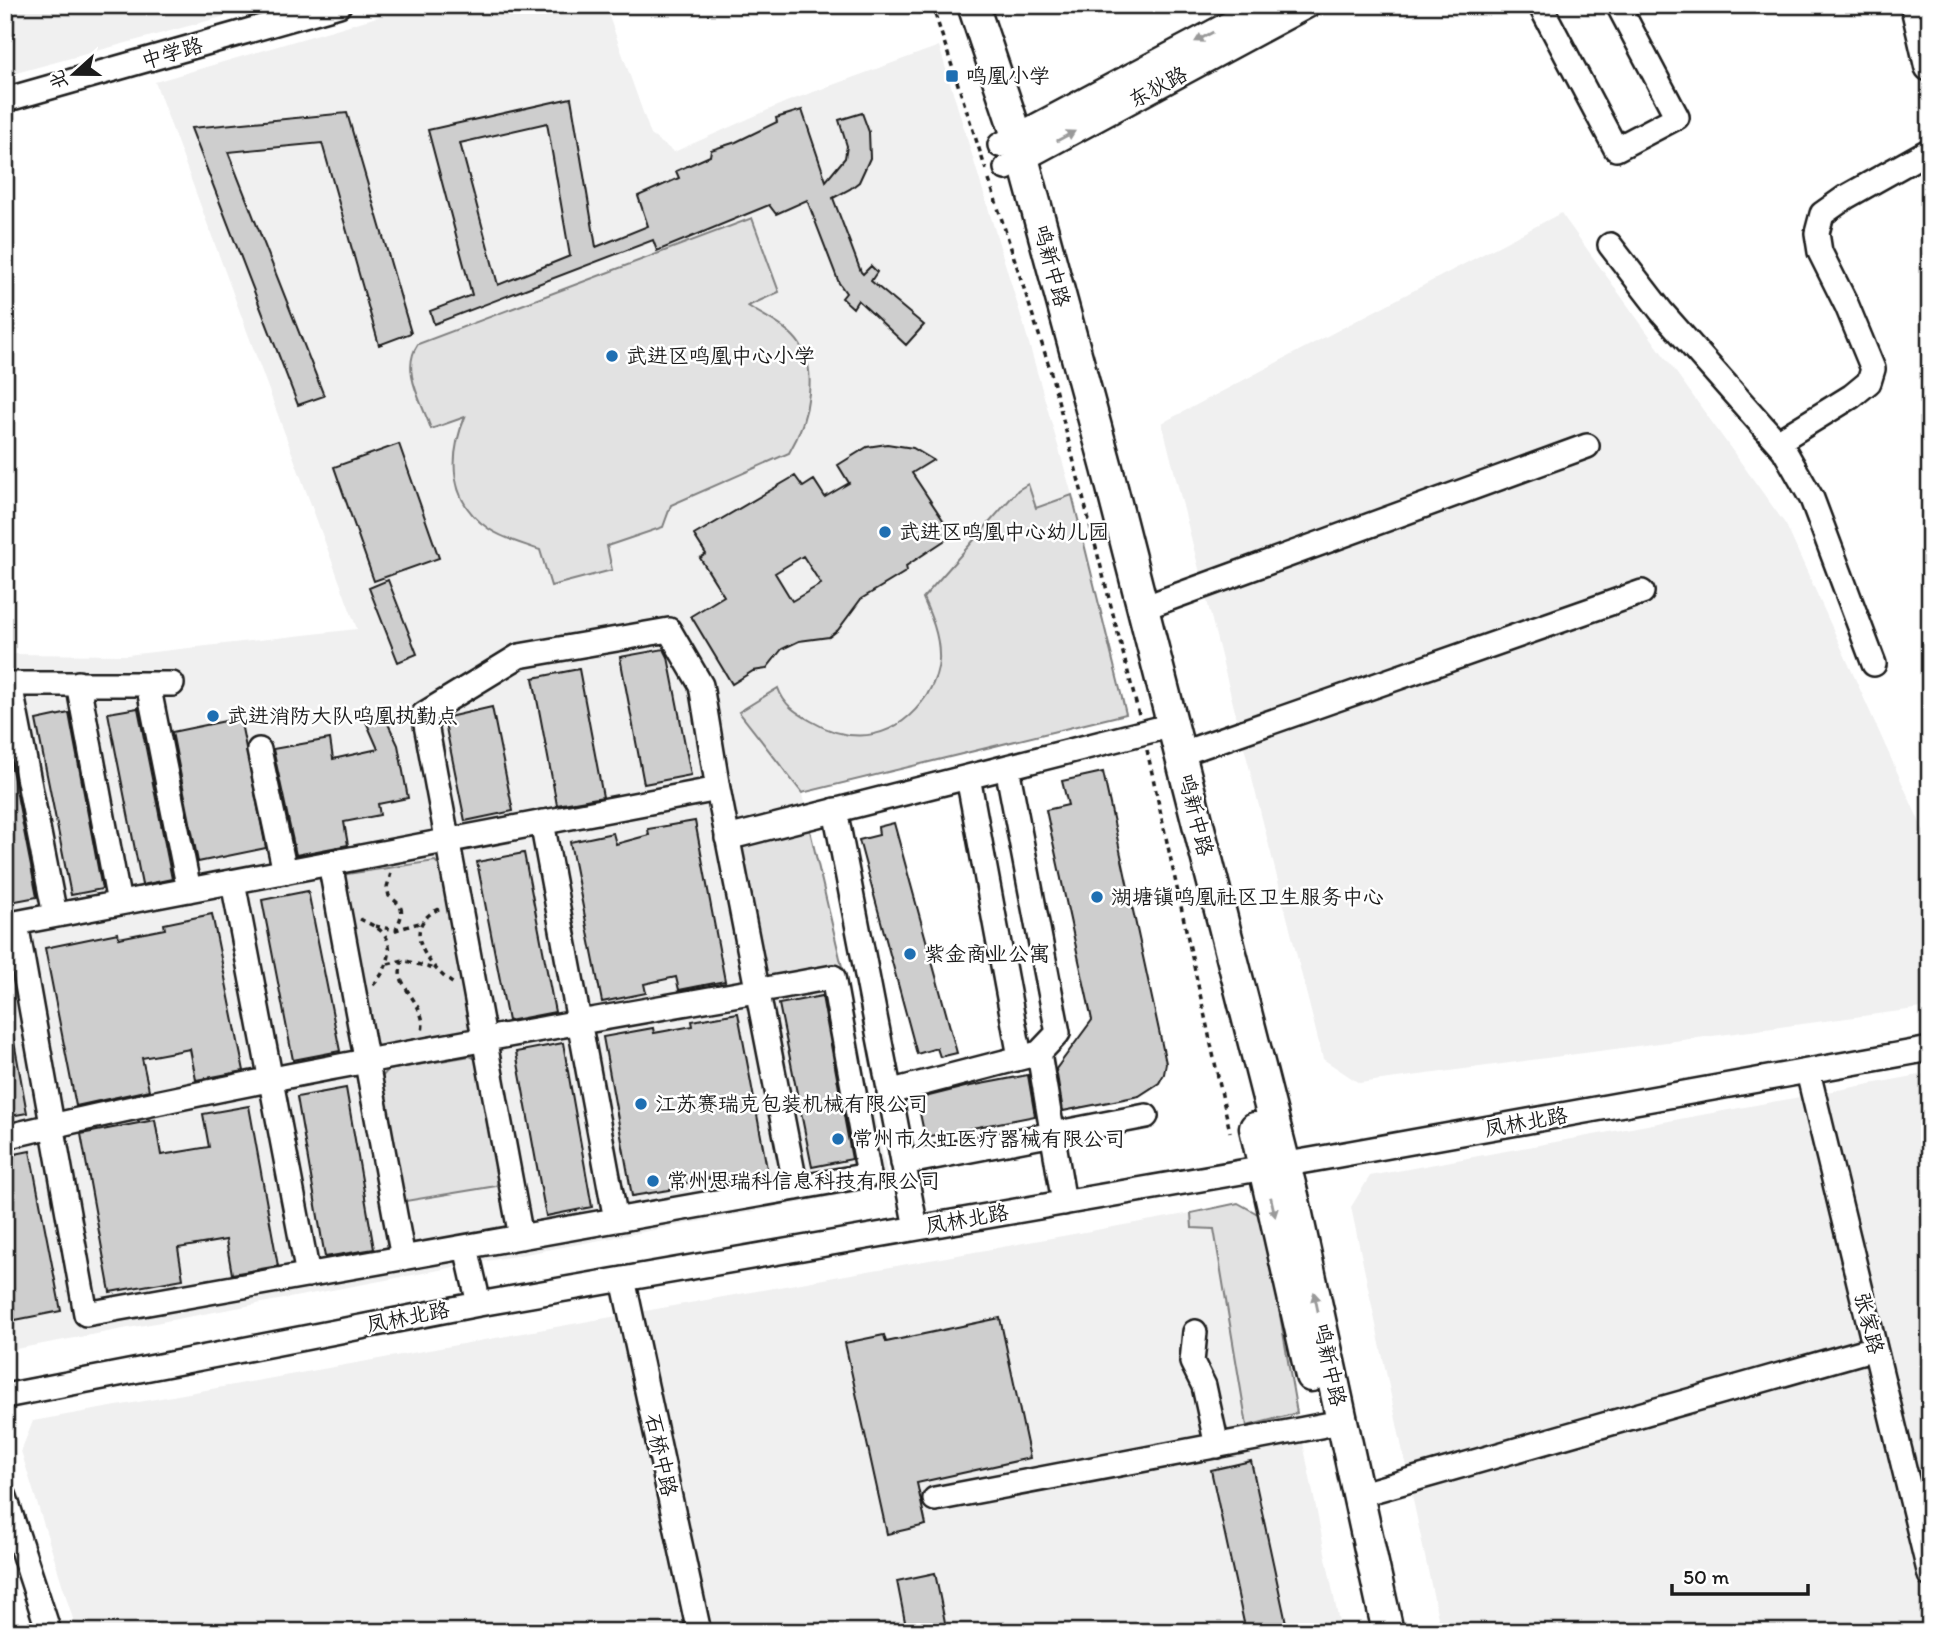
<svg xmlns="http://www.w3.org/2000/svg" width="1935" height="1637" viewBox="0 0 1935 1637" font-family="Itim,'LXGW WenKai TC',sans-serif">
	<rect width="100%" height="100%" fill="#fff"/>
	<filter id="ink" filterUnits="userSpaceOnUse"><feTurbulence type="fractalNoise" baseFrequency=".0143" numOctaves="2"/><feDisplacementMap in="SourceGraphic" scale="14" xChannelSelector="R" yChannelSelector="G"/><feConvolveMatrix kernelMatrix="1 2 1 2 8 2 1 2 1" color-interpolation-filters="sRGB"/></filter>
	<g filter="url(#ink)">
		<path fill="#f0f0f0" d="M5,5H266L5,76Z
			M418,5H605L651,135L674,152L786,102L939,46L1024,326L1072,495L1126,714L802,794L890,1186L5,1351V654L127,655L357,629L155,82Z
			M1561,213L1786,525L1930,845V1007L1359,1083L1323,1059L1162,423Z
			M1930,1073V1632H1441L1351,1207L1370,1176Z
			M1238,1203L1263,1217L1297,1413L1341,1632H77L21,1451L33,1421L1191,1213Z"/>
		<path fill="#e2e2e2" stroke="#7f7f7f" stroke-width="2" d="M752,218L779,292L748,306C763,316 781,323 793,336C822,365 808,421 789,453L671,505L663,527L607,546L612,570L551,586L540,550C523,544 504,539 489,529C449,502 448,458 465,417L431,429C422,402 400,370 418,344Z
			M1028,484L1036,508L1072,495L1126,714L802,793L739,712L778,688C784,705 795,712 811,721C855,747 898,738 927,695C934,683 940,669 939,655C939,635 931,616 923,598L1018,490Z
			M808,822L843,971L760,987L731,841Z
			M435,861L443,869L473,1026L470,1032L377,1050L371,1042L340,881L347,874Z
			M470,1056L480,1061L500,1178L496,1186L406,1201L400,1194L380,1079L388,1070Z
			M1238,1203L1263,1217L1297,1413L1247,1426L1214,1229L1192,1228L1191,1213Z"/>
		<path fill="#cecece" stroke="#1c1c1c" stroke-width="2" fill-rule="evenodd" d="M571,98L596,247L648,226L638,196L679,178L676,171L710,156L711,150L736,142L777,122L776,118L802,110L826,181L845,158L847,146L839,120L862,113L869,132L870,158L859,182L850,189L833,198L861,272L863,274L871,266L877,272L871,281L924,325L906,345L858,300L853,308L842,298L846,293L839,283L807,200L776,214L769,205L657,251L653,240L434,324L430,311L472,295L428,130ZM547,123L570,256L498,285L460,143Z
			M347,113L411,333L379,345L322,143L228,152L324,396L298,405L191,128Z
			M399,444L439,558L374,581L334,467Z
			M887,444L913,448L933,460L912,473L953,535L906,566L907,571L861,599L838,630L829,637L799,641L782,649L766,669L753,671L732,684L691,616L724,596L700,558L706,554L694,535L795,476L803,487L814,480L825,497L849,483L838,465L867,447ZM803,556L821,584L792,601L775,573Z
			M388,580L417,654L398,662L369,588Z
			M664,649L668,657L691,775L644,784L620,657Z
			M579,669L603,797L557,805L533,678Z
			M492,707L513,811L465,821L444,718Z
			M138,708L172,879L142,885L108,713Z
			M382,711L398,745L408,798L378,804L380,815L344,822L348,845L296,855L273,749L330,739L333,759L378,749L364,717Z
			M69,713L102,889L71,895L36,720Z
			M240,718L266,848L198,862L172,732Z
			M5,749H8L37,897L5,903Z
			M1103,772L1166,1063L1164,1074L1159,1083L1139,1096L1063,1111L1056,1069L1092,1020L1046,810L1068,805L1062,781Z
			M695,821L725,981L679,990L676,977L644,984L646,993L602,1002L570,842L613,833L616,844L649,835L648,829Z
			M894,823L957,1053L940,1057L937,1048L917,1054L859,840L879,835L878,827Z
			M524,853L555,1012L508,1021L477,862Z
			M308,891L340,1051L293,1060L262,900Z
			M212,914L244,1071L196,1080L190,1049L142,1058L149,1090L76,1106L45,948L118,933L119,938L165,929L164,924Z
			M822,996L852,1159L812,1167L779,1004Z
			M738,1013L768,1174L722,1183L721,1176L680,1184L681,1188L632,1196L603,1037L653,1028L654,1033L693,1026L692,1021Z
			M13,1036L27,1113L5,1117V1037Z
			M563,1043L592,1207L546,1216L516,1052Z
			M1028,1075L1035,1116L925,1137L917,1099L965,1087Z
			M346,1088L374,1249L325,1257L297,1097Z
			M249,1106L278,1266L232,1274L226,1240L178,1248L183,1279L110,1292L81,1134L155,1120L161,1155L209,1147L203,1114Z
			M30,1151L61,1311L5,1322V1156Z
			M1000,1318L1030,1458L917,1483L926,1525L887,1534L845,1343L884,1335L886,1342Z
			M1251,1461L1288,1632H1246L1211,1470Z
			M935,1573L947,1632H907L897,1581Z"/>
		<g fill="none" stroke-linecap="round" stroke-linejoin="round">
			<g stroke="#1c1c1c" stroke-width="28">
				<path id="minor" d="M1540,5L1616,149L1677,117L1618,5
					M5,100L339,5
					M1000,145L1264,5
					M1006,168L1309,5
					M1610,245L1661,311L1784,450L1812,499L1874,664
					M1779,441L1852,396L1869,382L1873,369L1847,306L1820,252L1817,233L1822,214L1846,197L1930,150
					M1143,608L1587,446
					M78,683L119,903
					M5,684H172
					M10,684L55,915
					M148,684L189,890
					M259,750L285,872
					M1180,754L1642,592
					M968,777L1020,1057
					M835,810L916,1228
					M542,822L616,1220
					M727,838L1173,725
					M330,863L403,1258
					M233,882L308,1275
					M5,925L718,789
					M1039,1053L1064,1203
					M1808,1072L1930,1575
					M889,1092L1039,1053L1058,1033L1007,767
					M5,1137C277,1072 558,1027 833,977L869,1175L86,1314L16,923
					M903,1163L1146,1116
					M521,1237L424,714L519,656L669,630L701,685L718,789L796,1188
					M466,1247L479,1304
					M623,1279L699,1632
					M1195,1332L1192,1362L1204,1386L1217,1446
					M5,1396L479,1304L1328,1157L1930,1049
					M1358,1495L1875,1348
					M5,1497L49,1632
					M935,1499L1341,1422"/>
			</g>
			<g stroke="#1c1c1c" stroke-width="35">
				<path id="major" d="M973,5L1017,136L1107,468L1293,1196L1388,1632
					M1916,5L1930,66
					M1255,1128L1311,1376"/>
			</g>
			<path stroke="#1c1c1c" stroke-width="3.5" stroke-dasharray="5 5" stroke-linecap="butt" d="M932,5L986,170
				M989,180L1050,369L1139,715
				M1147,750L1230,1132
				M391,873L387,887L389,896C406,908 403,912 396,930
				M439,909C398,927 429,968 454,984
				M360,919C368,923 378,927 384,934C397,950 384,975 372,986
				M375,926L396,930L422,922
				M402,960C401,965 399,973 401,978C407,995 427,1011 422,1031
				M388,964L403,960L434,969"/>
			<use href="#minor" stroke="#fff" stroke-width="23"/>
			<use href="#major" stroke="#fff" stroke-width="30"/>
		</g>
		<defs><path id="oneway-solid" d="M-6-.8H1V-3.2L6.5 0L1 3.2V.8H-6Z" transform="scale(1.75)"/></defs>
		<g fill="#999">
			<use href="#oneway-solid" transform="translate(1204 37) rotate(152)"/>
			<use href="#oneway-solid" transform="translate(1066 136) rotate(-28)"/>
			<use href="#oneway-solid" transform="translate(1273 1207) rotate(77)"/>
			<use href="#oneway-solid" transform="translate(1316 1302) rotate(-102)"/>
		</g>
	</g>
	<g fill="#1f6fb2" stroke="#fff" stroke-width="2.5">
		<rect x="945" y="69" width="14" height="14" rx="3.5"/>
		<circle cx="612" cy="356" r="7"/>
		<circle cx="885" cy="532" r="7"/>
		<circle cx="213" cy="716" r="7"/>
		<circle cx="1097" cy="897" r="7"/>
		<circle cx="910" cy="954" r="7"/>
		<circle cx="641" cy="1104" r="7"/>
		<circle cx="838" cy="1139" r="7"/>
		<circle cx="653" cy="1181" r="7"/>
	</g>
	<g text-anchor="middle" stroke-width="5" stroke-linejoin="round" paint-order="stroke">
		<g font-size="21" fill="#1c1c1c" stroke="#fff">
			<text transform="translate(172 53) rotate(-16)" y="7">中学路</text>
			<text transform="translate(1158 87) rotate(-28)" y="7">东狄路</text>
			<text transform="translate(1052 266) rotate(75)" y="7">鸣新中路</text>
			<text transform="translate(1196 815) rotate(76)" y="7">鸣新中路</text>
			<text transform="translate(1526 1122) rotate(-10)" y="7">凤林北路</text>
			<text transform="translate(967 1219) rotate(-10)" y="7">凤林北路</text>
			<text transform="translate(408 1317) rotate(-11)" y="7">凤林北路</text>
			<text transform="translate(1869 1323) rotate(76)" y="7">张家路</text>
			<text transform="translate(1330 1365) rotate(78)" y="7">鸣新中路</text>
			<text transform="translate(661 1455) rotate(78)" y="7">石桥中路</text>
		</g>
		<g font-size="21" fill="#1c1c1c" stroke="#fff" text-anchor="start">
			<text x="966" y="83">鸣凰小学</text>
			<text x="626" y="363">武进区鸣凰中心小学</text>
			<text x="899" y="539">武进区鸣凰中心幼儿园</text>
			<text x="227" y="723">武进消防大队呜凰执勤点</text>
			<text x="1111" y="904">湖塘镇鸣凰社区卫生服务中心</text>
			<text x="924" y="961">紫金商业公寓</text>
			<text x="655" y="1111">江苏赛瑞克包装机械有限公司</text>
			<text x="852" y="1146">常州市久虹医疗器械有限公司</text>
			<text x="667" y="1188">常州思瑞科信息科技有限公司</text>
		</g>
	</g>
	<rect width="1935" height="1637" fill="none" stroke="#fff" stroke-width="28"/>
	<rect x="14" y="14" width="1907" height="1609" fill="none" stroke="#1c1c1c" stroke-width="2.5" filter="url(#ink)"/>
	<g transform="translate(74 74) rotate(249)" stroke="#ffffff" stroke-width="5" paint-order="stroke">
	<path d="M0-5L12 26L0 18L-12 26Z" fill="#1c1c1c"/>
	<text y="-10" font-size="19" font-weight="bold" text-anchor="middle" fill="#1c1c1c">北</text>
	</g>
	<path d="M1672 1584v10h136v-10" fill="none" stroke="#1c1c1c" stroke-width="3.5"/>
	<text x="1683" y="1584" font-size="21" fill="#1c1c1c" stroke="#ffffff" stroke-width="5" paint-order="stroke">50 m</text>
</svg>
